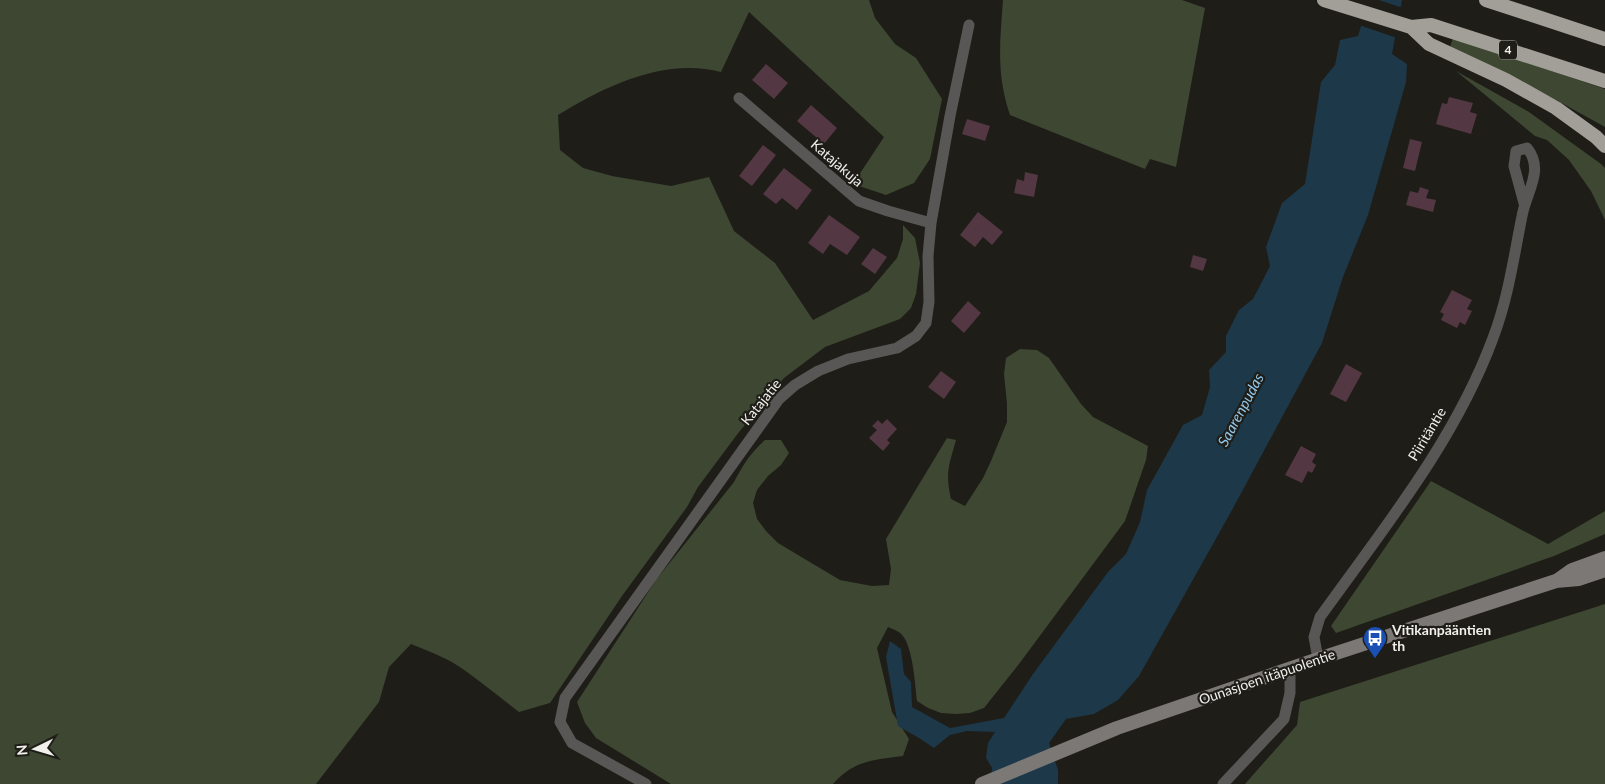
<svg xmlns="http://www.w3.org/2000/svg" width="1605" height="784" viewBox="0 0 1605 784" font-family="Lato,sans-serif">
	<rect width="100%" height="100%" fill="#1e1d18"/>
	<path fill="#3d4731" d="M0,0H869L875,18L895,44L916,58L942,99L930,159L914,183L886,195L853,184L884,137L749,12L721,72C665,57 605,86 558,115L560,150L583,168L612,176L671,186L709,177L734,231L775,263L813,320L869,291L897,258L903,239V225L915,238L920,263L916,294L911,308L900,319L825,347L784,378L739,432L698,487L687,507L622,596L550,703L519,712C502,699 485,685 467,672C450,659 431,652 411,644L389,667L379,702L316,784H0Z
		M1003,0H1182L1205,8L1176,167L1150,159L1145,169L1010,115C996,74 1000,42 1003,0Z
		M1453,38L1605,89V127L1558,101L1450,47Z
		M1456,71L1529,112L1601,164L1605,168V220L1591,191L1569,160L1547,140L1535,136Z
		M1020,349L1037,350L1049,358L1081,404L1093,417L1148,446L1146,460L1125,521L1019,664L984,708L970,713L956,714L941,713L928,708L917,701C915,684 913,647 902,635C899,631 892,629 888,627L877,648L892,712L909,739L903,756C874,760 854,760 833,784H671L596,738L585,723L577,702L656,580L734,482C743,465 750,453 765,440H781L789,453L781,465L768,476L757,490L753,503L757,519L766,531L778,543L840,580L872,586L889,585L891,569L886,539L947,438L956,440C949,465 945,473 951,499L965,506L983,478L991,461L1007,422V404L1004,374L1006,358Z
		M1431,481L1548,544L1605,511V534L1554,556L1336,633L1331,626Z
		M1605,604V784H1245L1297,725L1300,702Z"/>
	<path fill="#1d3848" d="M1369,0H1402L1392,54L1407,64L1406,82L1368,215L1343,277L1322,343L1232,510L1139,676L1118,700L1094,714L1066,719L1049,743L1058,770V784H990L992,768L986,758L988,743L995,732L967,731L950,735L934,748L919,738L898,726L886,657L890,641L901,649L904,674L911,682L912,707L950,728L1004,718L1033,674L1108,572L1126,554L1140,522L1147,490L1183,425L1202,415L1210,387L1209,370L1226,352V336L1239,310L1253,299L1270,266L1266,247L1282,203L1305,184L1321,82L1335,65L1340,40L1358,36Z"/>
	<path fill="#1e1d18" d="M1366,0H1379L1403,8L1397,38L1359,25Z"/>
	<path fill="#533743" d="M766,64L788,83L774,99L752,80Z
		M1449,97L1473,103L1470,112L1477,114L1471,134L1436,124L1442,103L1447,104Z
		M811,105L837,128L824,144L797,121Z
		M967,119L990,126L985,141L962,134Z
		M1410,139L1422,142L1415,171L1403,168Z
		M763,145L776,155L752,186L739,176Z
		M784,168L812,190L797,210L782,198L776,204L763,194Z
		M1025,172L1038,175L1034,197L1014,193L1017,179L1024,181Z
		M1420,187L1429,190L1426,198L1436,200L1433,212L1406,205L1410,191L1418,193Z
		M978,212L1003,232L992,245L983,237L975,247L960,235Z
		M829,215L860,237L847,255L830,244L823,254L808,243Z
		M873,248L887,257L875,274L861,264Z
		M1193,255L1207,259L1203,271L1190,267Z
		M1452,290L1472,300L1467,309L1472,311L1465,325L1460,322L1457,328L1441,320L1444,314L1440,312Z
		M968,301L981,313L964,333L951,321Z
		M1346,364L1362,373L1346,402L1330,394Z
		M941,371L956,382L944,399L928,387Z
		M887,419L897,429L887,440L890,443L883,451L869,438L877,430L872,426L878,420L882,424Z
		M1301,446L1316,454L1312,462L1316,465L1312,473L1308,471L1302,483L1285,475Z"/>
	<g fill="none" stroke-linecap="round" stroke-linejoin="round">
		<path stroke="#595755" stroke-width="11" d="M739,98L859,201L888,211L931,223
			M1318,659L1314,637L1320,617C1383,529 1455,441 1493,338C1508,299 1514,256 1522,216C1526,192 1545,170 1527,148L1516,151L1514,166L1524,203
			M646,784L572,743L560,722L565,698L779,399L795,385L818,371L848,359L897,348L916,336L926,323L929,302L928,256L931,223L950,116L969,25
			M1223,784L1284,719L1290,693V669"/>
		<path stroke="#7b7875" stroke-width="14" d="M1558,580L1572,570L1605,558
			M982,784L1117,728L1318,659L1556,581L1579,579L1605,570"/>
		<path stroke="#a29e98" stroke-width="14" d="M1324,0L1411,27L1431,25L1605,81
			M1486,0L1605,39
			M1411,27L1429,44L1506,80L1556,108L1596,137L1605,146"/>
	</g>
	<defs>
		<g id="bus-pin" transform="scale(1.25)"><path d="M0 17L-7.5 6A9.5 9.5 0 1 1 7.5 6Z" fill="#1a4fb4" stroke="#1e1d18"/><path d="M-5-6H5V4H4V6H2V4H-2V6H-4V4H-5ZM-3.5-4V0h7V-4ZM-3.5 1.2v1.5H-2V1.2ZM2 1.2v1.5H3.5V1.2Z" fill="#fff"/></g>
	</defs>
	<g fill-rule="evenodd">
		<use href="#bus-pin" x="1375" y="638"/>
	</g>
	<g text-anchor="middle" stroke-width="4.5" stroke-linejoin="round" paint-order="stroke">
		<rect fill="#1e1d18" stroke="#b1b0ac" stroke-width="1" x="1499" y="40.5" width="18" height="19" rx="4"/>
		<g font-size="12" font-weight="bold" fill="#f0efeb">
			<text x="1508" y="54">4</text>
		</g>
		<g font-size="14" fill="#f0efeb" stroke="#1e1d18">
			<text transform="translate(837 163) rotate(41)" y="5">Katajakuja</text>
			<text transform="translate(761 402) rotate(-51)" y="5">Katajatie</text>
			<text transform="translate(1427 434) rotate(-59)" y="5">Piiritäntie</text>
			<text transform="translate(1267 677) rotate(-19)" y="5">Ounasjoen itäpuolentie</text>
		</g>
		<g font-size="14" font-weight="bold" fill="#f0efeb" stroke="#1e1d18" text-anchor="start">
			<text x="1392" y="635">Vitikanpääntien<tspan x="1392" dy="16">th</tspan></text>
		</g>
		<g font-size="15" font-style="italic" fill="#91c7e9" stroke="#1e1d18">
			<text transform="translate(1241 410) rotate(-62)" y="5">Saarenpudas</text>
		</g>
	</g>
	<g transform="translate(35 749) rotate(265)" stroke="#1e1d18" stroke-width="4" paint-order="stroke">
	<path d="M0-4L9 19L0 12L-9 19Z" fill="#f0efeb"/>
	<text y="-8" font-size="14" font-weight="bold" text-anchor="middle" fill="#f0efeb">N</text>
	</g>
</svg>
